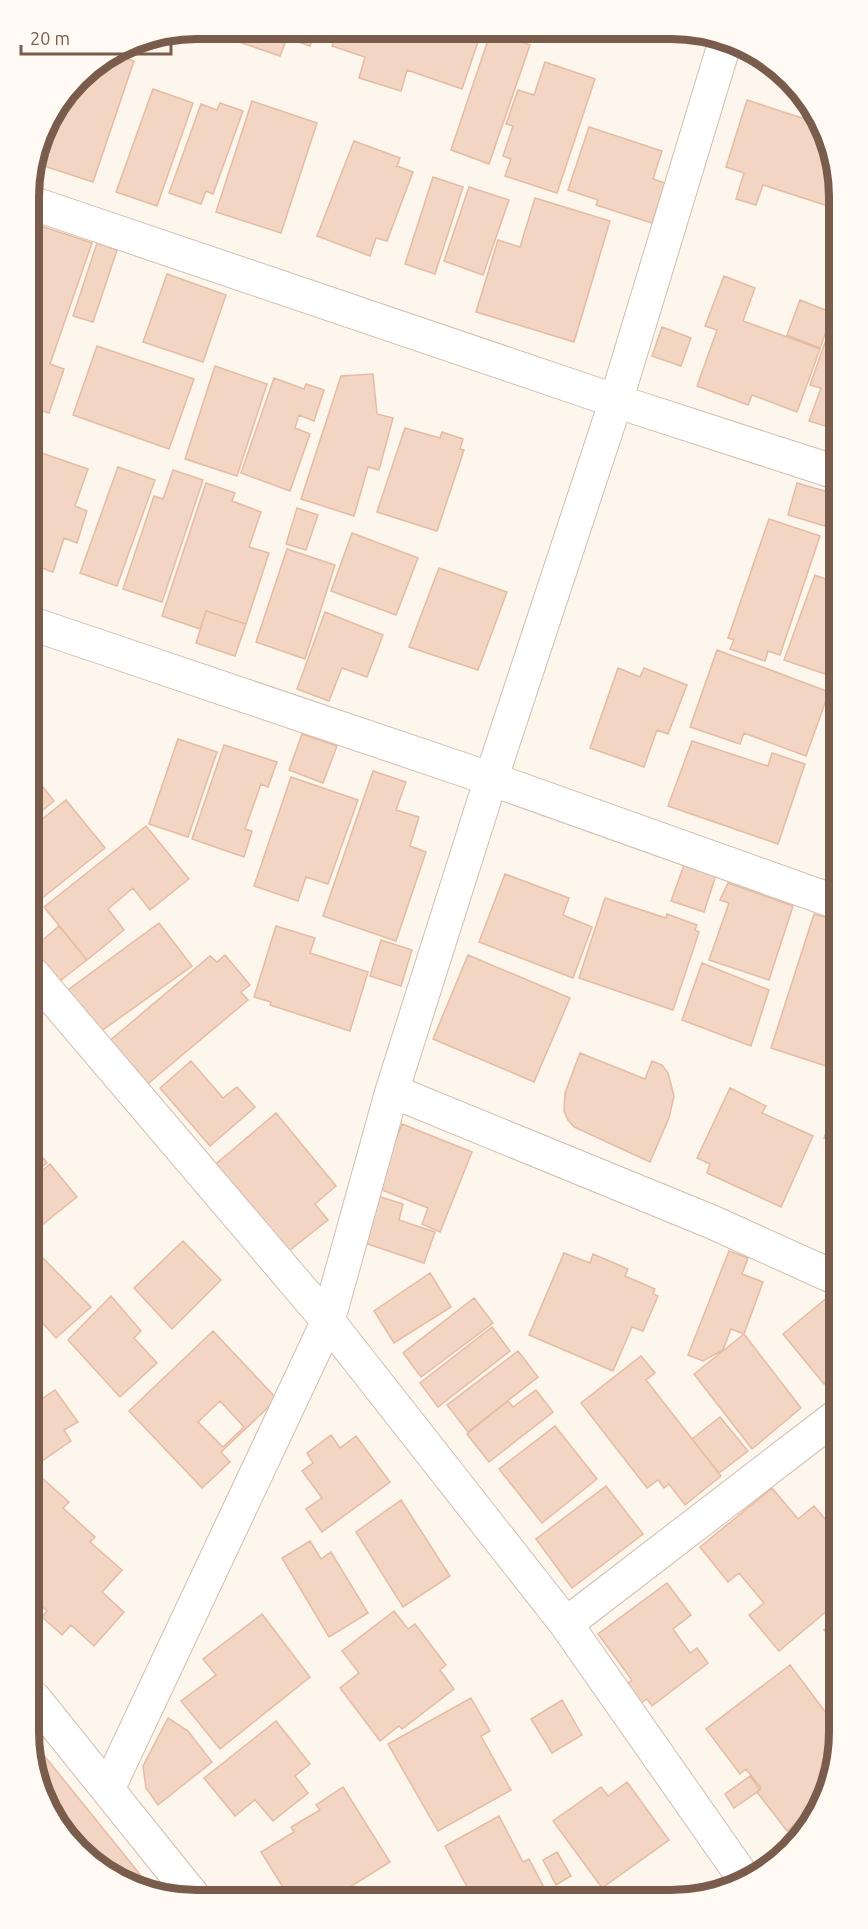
<svg xmlns="http://www.w3.org/2000/svg" width="868" height="1929" viewBox="0 0 868 1929" font-family="Ubuntu,sans-serif">
	<rect width="100%" height="100%" fill="#fdf6ec"/>
	<path fill="#f3d5c3" stroke="#e6bba3" stroke-width="1.5" fill-rule="evenodd" d="M244,29H316L310,46L287,38L280,56L239,42Z
		M337,29L482,30L462,89L407,70L401,91L359,78L365,57L332,46Z
		M491,31L530,45L489,164L451,150Z
		M113,54L134,61L93,182L35,163L46,123L86,71Z
		M545,62L595,79L557,193L505,176L511,159L503,156L513,126L506,124L518,90L534,95Z
		M153,89L193,103L157,206L116,192Z
		M747,100L814,122L834,153V208L763,185L756,205L736,199L744,173L726,167Z
		M252,101L317,123L281,233L216,212Z
		M220,103L243,111L213,194L206,191L201,204L169,193L201,104L217,110Z
		M589,127L662,151L653,179L665,183L652,223L596,205L598,200L568,190Z
		M354,141L400,158L397,166L413,172L387,241L376,238L370,256L317,236Z
		M433,177L463,187L435,274L405,264Z
		M469,187L509,200L483,275L444,261Z
		M535,198L610,221L574,342L476,312L498,240L520,247Z
		M29,222L92,243L50,364L64,369L49,413L30,407Z
		M97,243L117,250L93,322L73,316Z
		M167,274L226,295L203,362L143,342Z
		M724,276L755,288L743,321L820,349L797,412L752,395L748,405L697,386L717,330L705,326Z
		M800,300L833,313L820,348L787,335Z
		M662,327L691,338L681,366L652,356Z
		M828,334L834,337L835,429L809,421L821,388L810,385Z
		M97,346L194,379L169,449L73,415Z
		M215,366L267,384L237,476L185,459Z
		M373,374L377,414L393,418L379,470L368,467L354,516L301,499L341,376Z
		M274,378L304,389L306,384L324,390L314,421L299,415L295,428L310,434L290,491L241,473Z
		M405,428L440,438L442,432L463,439L460,449L464,450L437,531L377,512Z
		M30,449L88,469L75,506L87,511L77,543L64,538L53,572L30,564Z
		M118,467L155,480L117,586L80,573Z
		M173,470L203,480L162,602L123,589L154,496L163,499Z
		M206,483L235,493L232,501L261,512L249,547L269,553L246,624L206,611L200,629L162,616Z
		M797,483L835,494L825,526L788,515Z
		M297,508L318,515L306,550L286,544Z
		M769,519L820,536L780,655L768,651L765,661L730,649L734,640L728,638Z
		M352,533L418,558L396,615L331,591Z
		M287,549L335,565L305,659L256,642Z
		M439,568L507,592L478,670L409,647Z
		M815,575L835,583V644L825,674L784,660Z
		M206,611L246,624L235,656L196,643Z
		M325,612L383,635L367,677L342,668L329,701L297,689Z
		M717,650L829,692L806,756L744,733L740,744L690,727Z
		M618,668L640,677L644,668L687,685L668,734L657,730L644,767L590,748Z
		M302,734L337,746L323,783L289,770Z
		M178,739L217,752L188,837L149,824Z
		M692,741L768,766L772,753L805,764L778,844L668,806Z
		M224,745L277,762L268,787L261,784L245,829L252,831L244,857L192,839Z
		M373,771L406,782L396,810L419,817L410,846L426,852L396,941L323,916Z
		M31,772L54,801L31,820Z
		M291,777L358,800L328,884L306,877L298,901L254,886Z
		M66,800L105,848L31,907V828Z
		M146,826L189,879L150,910L133,888L108,909L124,930L87,960L44,907Z
		M684,865L716,875L704,912L671,901Z
		M505,874L569,898L563,915L592,927L573,978L479,942Z
		M728,883L793,906L769,980L709,960L729,903L720,900Z
		M605,898L666,918L667,914L697,925L695,930L699,932L673,1010L579,978Z
		M814,914L836,920L837,1036L826,1066L771,1048Z
		M159,923L192,966L100,1032L68,990Z
		M59,926L87,960L56,984L32,953V949Z
		M276,926L315,938L310,953L368,972L350,1031L270,1005L271,1002L254,997Z
		M381,940L412,950L401,986L370,976Z
		M225,955L250,985L241,992L248,1000L144,1087L107,1043L210,956L217,962Z
		M468,955L570,998L534,1082L433,1039Z
		M702,963L769,990L751,1046L682,1020Z
		M580,1053L645,1079L652,1061L662,1065L668,1073L674,1096L669,1118L650,1162L574,1127L568,1120L564,1111L565,1093Z
		M191,1061L223,1098L237,1087L255,1107L210,1146L160,1088Z
		M730,1088L766,1106L762,1113L813,1136L781,1207L707,1173L710,1164L697,1158Z
		M837,1104V1143L824,1138Z
		M276,1113L336,1186L315,1204L328,1220L285,1254L211,1168Z
		M402,1124L472,1152L440,1232L422,1224L428,1208L377,1188Z
		M32,1144L47,1163L32,1175Z
		M50,1164L77,1197L32,1233V1179Z
		M371,1194L403,1204L399,1220L435,1232L424,1263L356,1240Z
		M183,1241L221,1280L172,1329L134,1288Z
		M729,1251L748,1258L742,1274L763,1282L744,1334L731,1329L723,1350L703,1361L688,1355Z
		M564,1253L590,1263L593,1254L628,1269L625,1276L655,1289L653,1294L658,1296L643,1331L632,1327L613,1371L529,1335Z
		M40,1255L91,1307L56,1338L33,1312V1262Z
		M430,1273L451,1307L394,1343L374,1311Z
		M111,1296L141,1331L134,1338L157,1363L120,1397L68,1340Z
		M828,1297L838,1308V1373L824,1384L783,1334Z
		M474,1298L493,1323L421,1377L403,1353Z
		M492,1327L510,1351L438,1407L420,1383Z
		M213,1331L277,1399L221,1452L230,1462L202,1488L129,1411ZM220,1401L244,1427L223,1447L198,1422Z
		M744,1334L801,1408L752,1449L694,1374Z
		M518,1351L538,1377L468,1432L447,1405Z
		M641,1356L655,1373L646,1380L721,1476L685,1505L669,1484L664,1488L658,1480L647,1488L581,1403Z
		M55,1390L78,1422L64,1430L71,1441L33,1467V1405Z
		M536,1390L553,1412L489,1462L467,1434L508,1401L513,1407Z
		M720,1417L748,1451L719,1473L692,1439Z
		M555,1426L597,1479L542,1523L499,1469Z
		M331,1435L340,1448L356,1436L390,1482L322,1532L306,1509L322,1498L302,1471L313,1463L307,1453Z
		M33,1470L69,1502L63,1508L95,1537L90,1542L122,1570L102,1592L124,1612L94,1646L71,1625L62,1635L42,1617L47,1611L34,1599Z
		M606,1486L643,1534L572,1588L536,1539Z
		M772,1488L798,1519L814,1506L838,1534V1552L829,1561L839,1572V1601L779,1651L749,1615L764,1603L739,1573L728,1582L700,1547Z
		M401,1500L450,1576L403,1607L356,1532Z
		M310,1541L321,1559L331,1552L368,1613L329,1637L282,1558Z
		M667,1583L691,1615L673,1629L690,1653L697,1648L708,1663L652,1706L647,1699L638,1705L624,1686L632,1680L598,1634Z
		M394,1611L408,1629L415,1624L446,1665L440,1670L454,1689L402,1729L399,1726L380,1741L340,1688L359,1673L342,1651Z
		M262,1614L310,1677L220,1749L181,1701L216,1675L203,1659Z
		M839,1619V1650L824,1630Z
		M790,1665L839,1730V1743L827,1796L822,1803L787,1831L757,1792L761,1788L746,1769L740,1774L706,1729Z
		M471,1698L490,1731L481,1736L511,1790L438,1831L388,1744Z
		M562,1700L582,1735L552,1753L531,1719Z
		M168,1718L188,1731L212,1762L158,1805L146,1788L143,1766Z
		M276,1721L310,1764L295,1776L308,1793L273,1821L255,1800L235,1816L204,1778Z
		M34,1743L155,1893L86,1858L34,1776Z
		M750,1776L760,1790L734,1808L725,1794Z
		M627,1782L669,1840L602,1888L553,1821L601,1787L608,1796Z
		M343,1787L390,1862L334,1897H289L261,1852L294,1832L291,1827L320,1810L316,1805Z
		M499,1816L523,1862L529,1859L548,1895L472,1896L445,1846Z
		M557,1852L571,1876L556,1885L543,1860Z"/>
	<g fill="none" stroke-linecap="round" stroke-linejoin="round">
		<g stroke="#d1beb0" stroke-width="35">
			<path id="minor" d="M29,202L616,401L835,472
				M30,623L491,779L836,902
				M32,973L328,1321L566,1624L743,1877
				M392,1091L712,1222L838,1279
				M566,1624L838,1415
				M34,1698L194,1897
				M108,1789L328,1321L392,1091L491,779L616,401L725,42"/>
		</g>
		<use href="#minor" stroke="#fff" stroke-width="33"/>
	</g>
	<path d="M0 0H868V1929H0ZM197 39H671A158 158 0 0 1 829 197V1732A158 158 0 0 1 671 1890H197A158 158 0 0 1 39 1732V197A158 158 0 0 1 197 39Z" fill="#fffaf3" fill-rule="evenodd"/>
	<path fill="none" stroke="#7a5c4d" stroke-width="8" d="M197 39H671A158 158 0 0 1 829 197V1732A158 158 0 0 1 671 1890H197A158 158 0 0 1 39 1732V197A158 158 0 0 1 197 39Z"/>
	<path d="M21 45v9h150v-9" fill="none" stroke="#7a5c4d" stroke-width="3"/>
	<text x="30" y="45" font-size="18" fill="#7a5c4d" stroke="#fffaf3" stroke-width="4.5" paint-order="stroke">20 m</text>
</svg>
